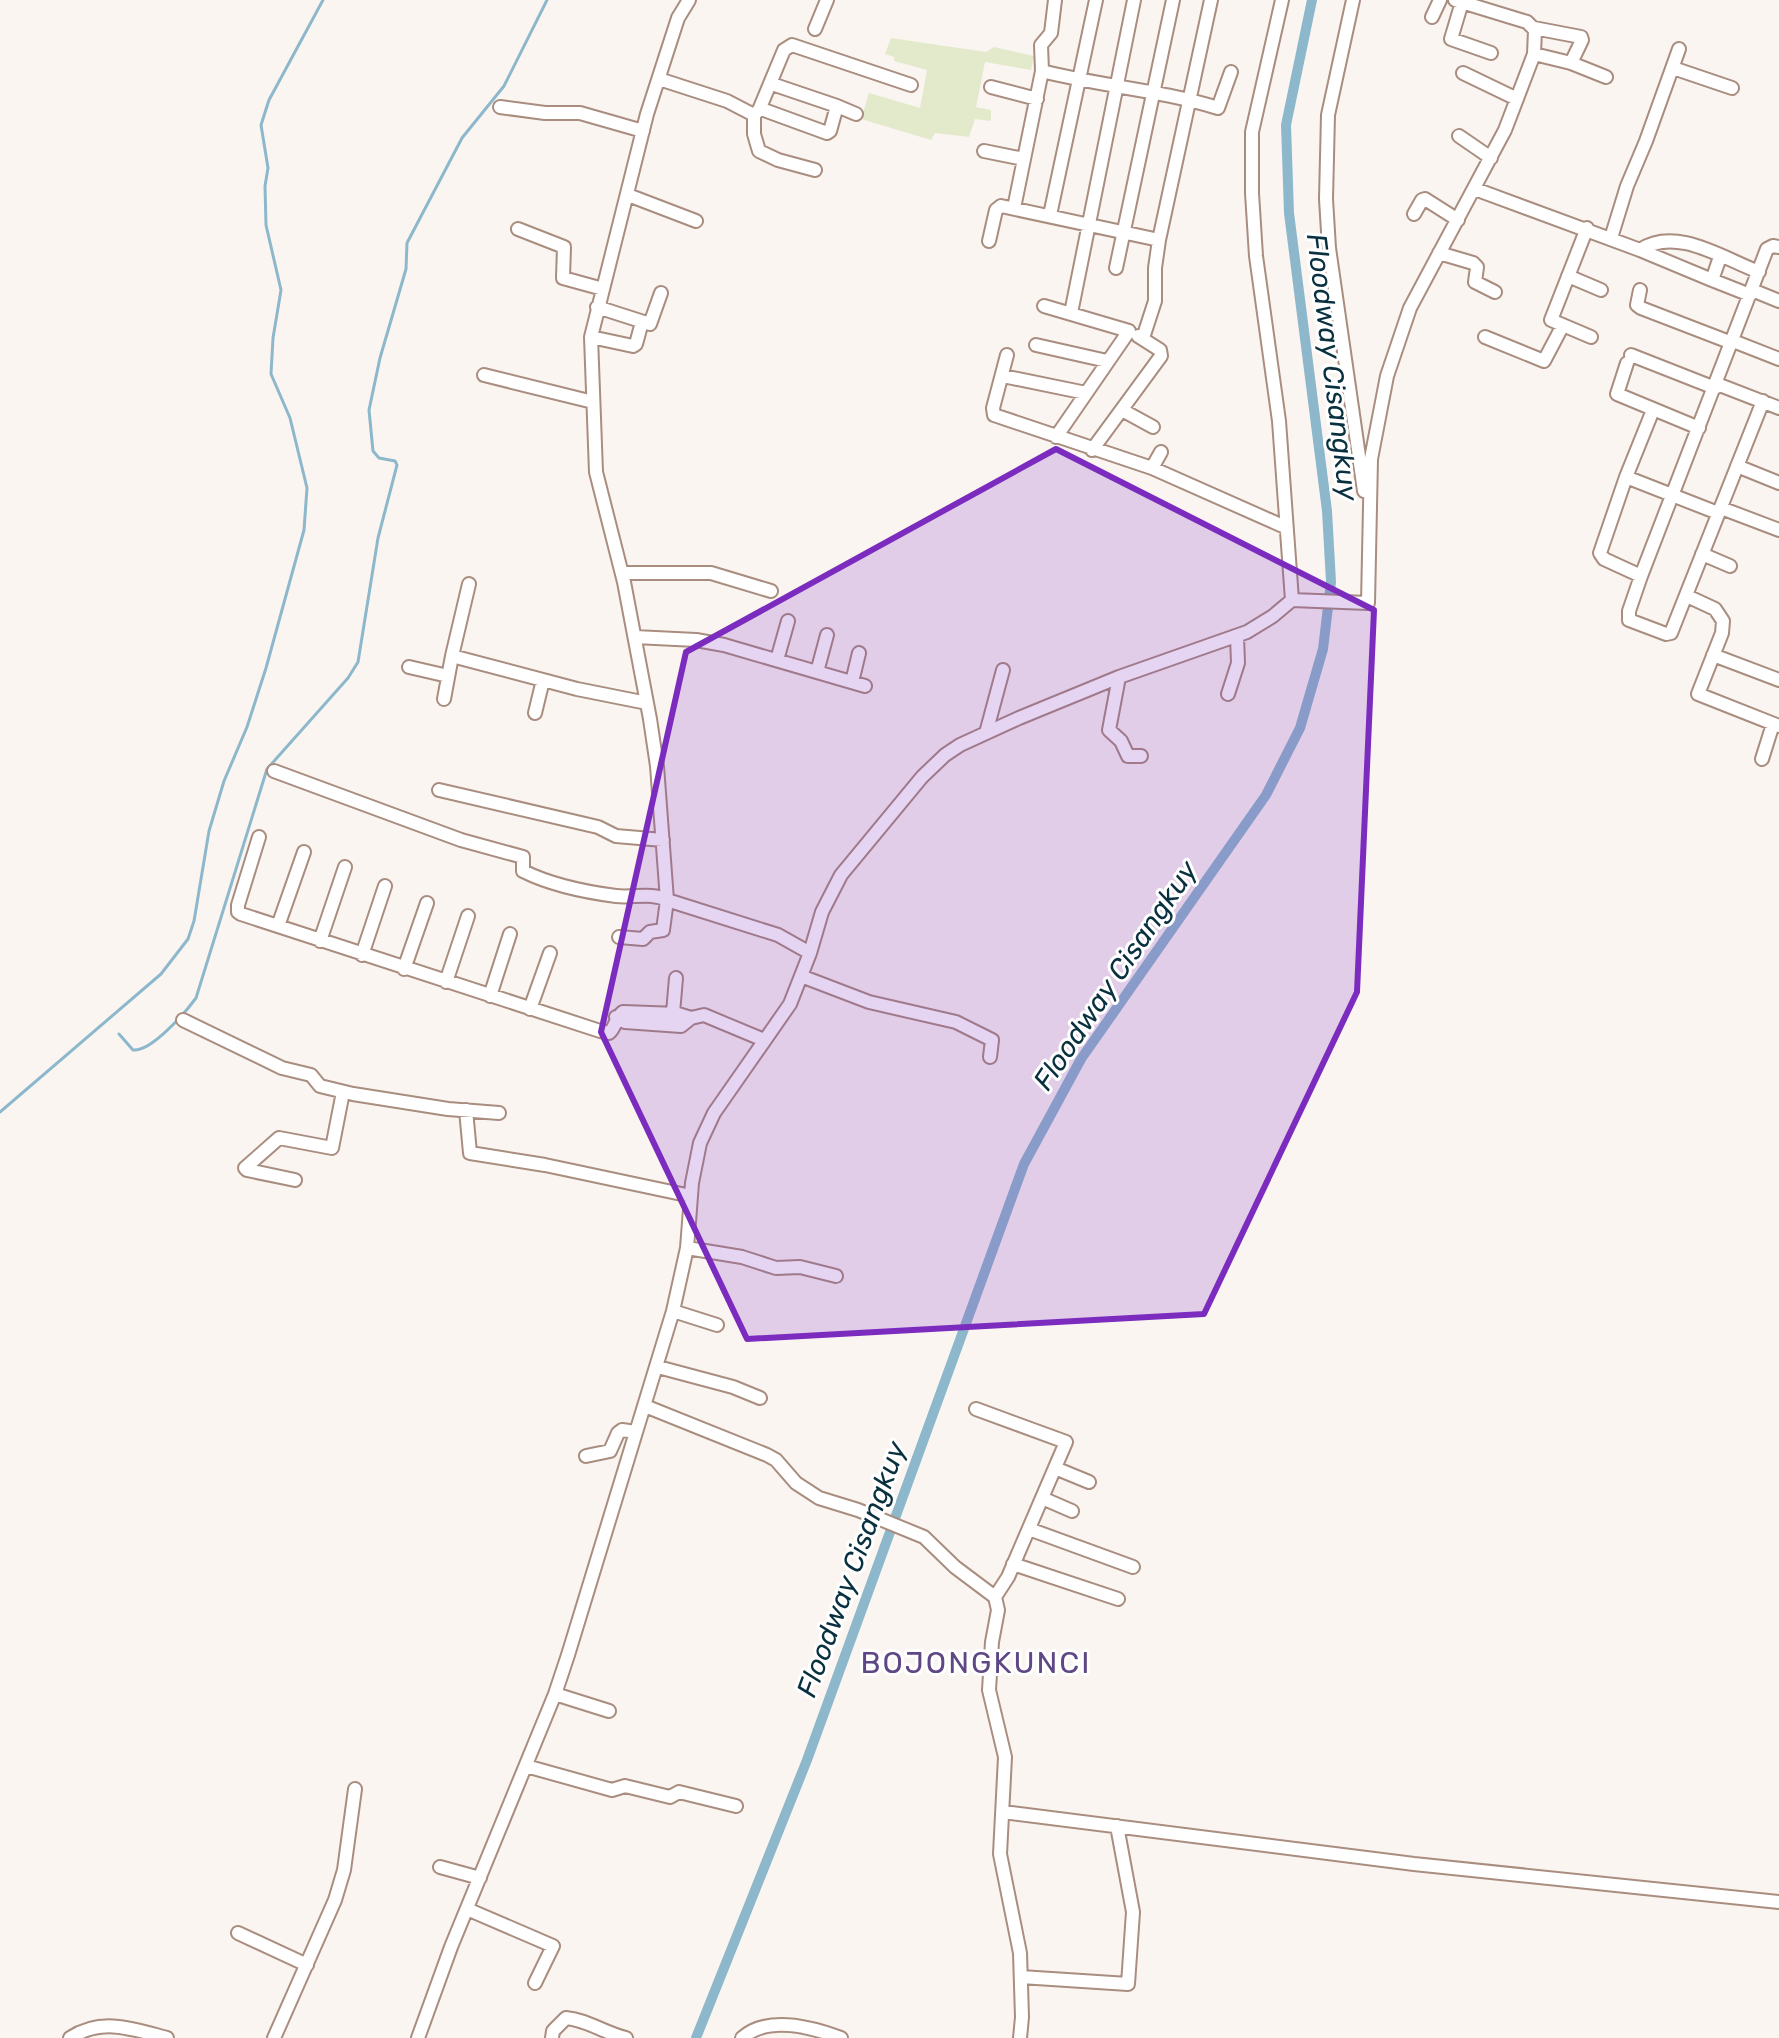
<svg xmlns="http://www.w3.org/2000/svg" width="1779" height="2038" viewBox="0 0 1779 2038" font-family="Rubik,sans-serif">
	<rect width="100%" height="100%" fill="#fbf5f2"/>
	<path fill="#e3e9cb" d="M891,38L986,52L994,47L1034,56L1031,70L985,62L976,107L991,110V121L975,119L969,137L935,133L931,140L861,119L869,93L920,108L927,70L894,61V57L885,54Z"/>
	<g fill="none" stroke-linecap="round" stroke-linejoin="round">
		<path stroke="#8db8cc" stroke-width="3" d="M119,1034L133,1050C151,1052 185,1013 196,998L267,769L348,678L358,662L378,538L397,465L395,461L379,458L373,451L369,410L380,358L406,269L407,243L462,138L504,86L547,0
			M0,1112L161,974L188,939L194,921L209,831L224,781L247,727L266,668L304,530L307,488L290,418L271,374L273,338L281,290L266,225L265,186L268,168L261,125L269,100L323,0"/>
		<path stroke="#8db8cc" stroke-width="10" d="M696,2038L807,1760L1024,1164L1081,1059L1266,795L1300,728L1323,649L1331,582L1327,511L1289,213L1286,125L1312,0"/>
		<g stroke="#a98d7f" stroke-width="16">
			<path id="minor" d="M689,0L678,18L647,114L591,337L596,472L624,582L650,719L657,766L667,900L778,935L810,953
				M1282,0L1252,132V193L1256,256L1279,421L1292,600
				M1353,0L1328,115L1326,199L1329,248L1364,491
				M1462,2L1451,39L1491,53
				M1432,17L1440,0
				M1534,28L1581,37L1582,40L1571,63
				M815,29L827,0
				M1534,54L1571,63L1606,77
				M1673,68L1732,88
				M1042,71C1100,86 1160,90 1218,108L1231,72
				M1463,73L1517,99
				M659,79L727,101L754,115V134L759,151L778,160L815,170
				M991,87L1037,99
				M837,106L856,114
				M500,107L545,113H580L643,131
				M759,110L784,50L792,45L911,85
				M754,115L759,110H764L827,133L830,131L837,106L772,84
				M1459,136L1491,158
				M984,151L1024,159
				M1475,189L1640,250C1676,226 1722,258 1759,272
				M628,195L696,221
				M1014,208L1042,71L1041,45L1051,33L1055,0
				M1414,214L1422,200L1425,199L1458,220
				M1050,215L1096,0
				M1587,228L1551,320L1591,337
				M518,229L564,247L563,278L603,289
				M1611,238L1627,186L1646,141L1679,49
				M989,241L996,210L1001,206L1159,240
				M1640,250L1712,280
				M1439,253L1473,263L1477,267L1475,282L1495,292
				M1720,257L1712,280L1750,295
				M1116,268L1173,0
				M1568,276L1601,290
				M1640,290L1637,305L1641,308L1732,343
				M1752,290L1779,301
				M1044,306L1129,331L1056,437
				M597,307L650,324L661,293
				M1071,313L1134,0
				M591,337L633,346L636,344L642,322
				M1485,337L1544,361L1563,325
				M1143,338L1155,301V268L1159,240L1211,0
				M1733,341L1779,359
				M1036,345L1107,361
				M1007,355L993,408L994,415L1152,468L1285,527
				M1631,355L1715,388
				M1627,363L1617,394L1699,428
				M484,375L593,402
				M1003,376L1086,393
				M1717,384L1779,408
				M1763,401L1671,633L1666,634L1629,620V611L1641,576L1767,249L1773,246L1779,247
				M1122,410L1153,427
				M1653,410L1626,477L1718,513
				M1092,450L1161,356L1160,350L1138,336
				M1737,466L1779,483
				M1152,468L1161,452
				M1626,477L1600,553L1604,559L1641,576
				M1721,508L1779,530
				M1702,554L1730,566
				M622,573H711L771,591
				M469,584L452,656L577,689L647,703
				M1687,596L1715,609L1723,621L1722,633L1698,694L1779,726
				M635,637L696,640L724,645L865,686
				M1713,655L1779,680
				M777,660L788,621
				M409,667L448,676
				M817,672L827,635
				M1119,677L1109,730L1121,741L1128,756H1141
				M852,682L859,653
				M1228,694L1238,663L1237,636
				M444,699L452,656
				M535,713L543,680
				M986,733L1003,670
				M1762,759L1773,724
				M274,771L461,840L523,857V871C551,885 585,892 616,896C634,898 651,892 667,900L663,930L650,932L643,939L619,937
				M439,790L598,827L616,836L663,840
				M259,837L238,905V912L241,914L600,1031L609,1033C616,1027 615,1018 623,1012L678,1014L691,1018
				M278,926L304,852
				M320,941L345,867
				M362,955L385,886
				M404,969L427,903
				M801,976L869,1002L956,1022L992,1040L990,1057
				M446,982L468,916
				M490,996L510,934
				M530,1009L550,953
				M673,1013L676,978
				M616,1017L625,1022L681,1026L691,1018L704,1015L764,1040
				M183,1020L282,1068L311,1075L320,1086L353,1094L448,1109L499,1113
				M466,1110L470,1153L545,1165L691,1196
				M295,1180L247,1170L245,1168L279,1138L332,1148L343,1092
				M687,1248L742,1257L776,1268L800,1267L836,1276
				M673,1311L717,1325
				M658,1367L733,1387L760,1398
				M645,1406L767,1455L776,1460L796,1483L819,1498L858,1510L924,1537L955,1567L995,1597L998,1610L992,1642L989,1690L1005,1757L1000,1854L1020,1953L1022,2017L1020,2038
				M976,1409L1066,1442L1008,1577L995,1597
				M586,1456L610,1451L618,1433L622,1430L636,1432
				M1055,1468L1089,1482
				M1042,1498L1072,1511
				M1029,1529L1133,1567
				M1013,1564L1118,1599
				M555,1694L609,1711
				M526,1766L612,1790L625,1786L670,1797L679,1792L736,1806
				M1003,1812L1414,1864L1779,1902
				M440,1867L480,1878
				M467,1909L553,1946L535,1983
				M238,1933L307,1965
				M1021,1977L1128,1984L1133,1912L1117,1826
				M70,2038C102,2017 133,2029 167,2038
				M274,2038L335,1900L344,1870L355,1789
				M418,2038L451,1947L555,1694L568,1655L673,1311L687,1248L692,1183L700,1143L714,1113L790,1004L810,953L822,912L841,875L922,777L945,755L960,745L1019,718L1119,677L1247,632L1273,616L1292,600L1368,603L1371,459L1387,376L1410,308L1505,130L1534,54L1535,30L1527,22L1455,0
				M552,2038L553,2031L566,2018C588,2020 604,2033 626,2038
				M742,2038C768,2015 812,2027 841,2038"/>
		</g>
		<use href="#minor" stroke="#fff" stroke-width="12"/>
	</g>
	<path fill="#7b2cbf" fill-opacity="0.2" stroke="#7b2cbf" stroke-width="6" stroke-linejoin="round" d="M1056,449L1374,610L1357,992L1204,1314L747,1339L601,1032L686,652Z"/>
	<g text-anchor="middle" stroke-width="6" stroke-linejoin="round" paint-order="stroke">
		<g font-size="28" font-style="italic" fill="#08303f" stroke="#fff">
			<text transform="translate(1333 367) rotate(83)" y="10">Floodway Cisangkuy</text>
			<text transform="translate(1115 975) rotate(-56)" y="10">Floodway Cisangkuy</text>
			<text transform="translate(851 1569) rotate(-70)" y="10">Floodway Cisangkuy</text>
		</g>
		<g font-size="30" letter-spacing="2" fill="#5e4784" stroke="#fff">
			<text x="976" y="1673">BOJONGKUNCI</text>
		</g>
	</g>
</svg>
